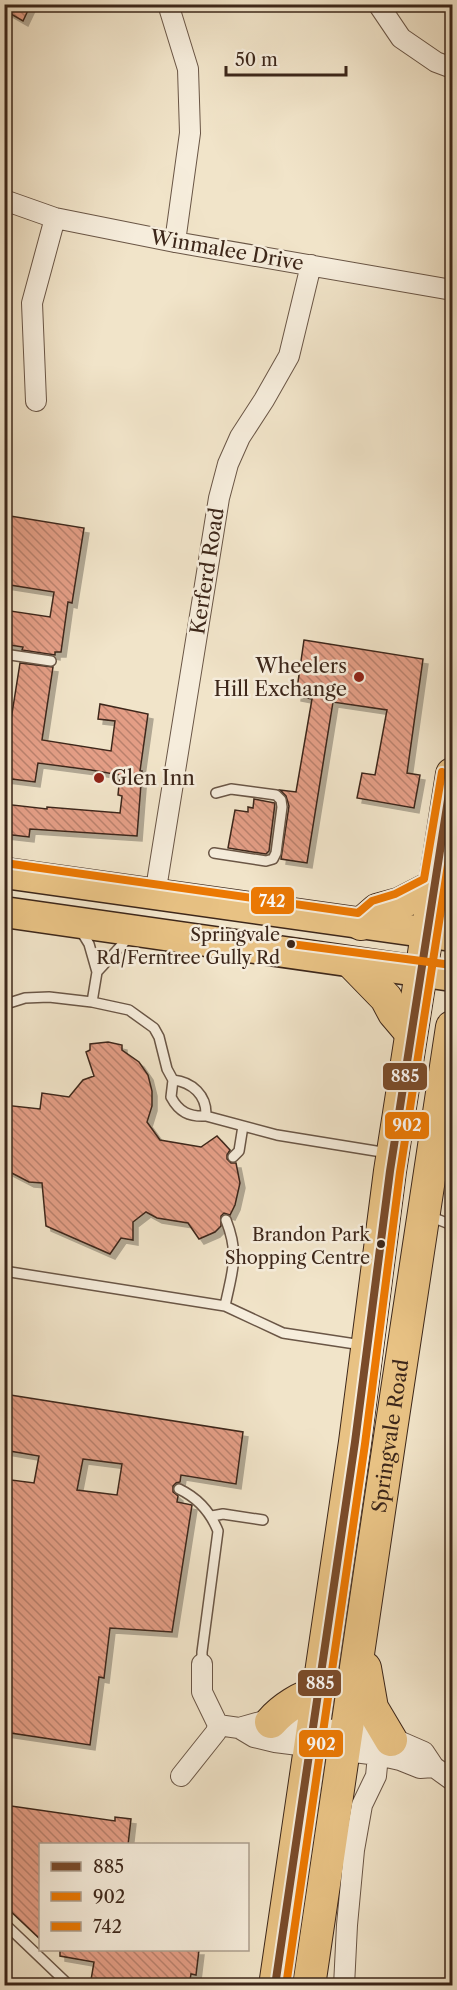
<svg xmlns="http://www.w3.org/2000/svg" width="457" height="1990" viewBox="0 0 457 1990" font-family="'Libre Caslon Text',serif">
	<defs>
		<pattern id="building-back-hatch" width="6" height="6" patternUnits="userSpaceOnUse" patternTransform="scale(1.5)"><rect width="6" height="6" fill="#e49e86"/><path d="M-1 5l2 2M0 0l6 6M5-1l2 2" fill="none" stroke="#ba816d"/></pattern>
		<filter id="shadow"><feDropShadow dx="5" dy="5" stdDeviation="0" flood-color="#0004"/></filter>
	</defs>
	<rect width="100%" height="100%" fill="#f1e4c9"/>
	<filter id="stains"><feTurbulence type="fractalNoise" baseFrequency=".00333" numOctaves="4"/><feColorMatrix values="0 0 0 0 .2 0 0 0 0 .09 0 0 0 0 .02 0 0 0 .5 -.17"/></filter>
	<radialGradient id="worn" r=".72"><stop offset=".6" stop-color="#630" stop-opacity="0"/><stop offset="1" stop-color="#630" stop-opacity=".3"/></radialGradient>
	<path fill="url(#building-back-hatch)" stroke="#3d271a" stroke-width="1.5" fill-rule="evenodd" filter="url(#shadow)" d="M4,4H31L23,21L4,10Z
		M4,515L84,528L72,603L68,602L61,652H55V655L22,650L23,647L4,644V610L50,617L54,592L4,584Z
		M304,640L423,659L407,773L420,775L414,808L357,798L362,773L375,775L387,710L333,702L307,863L281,859L289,806L286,796L280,790L296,792L312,699L296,696Z
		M20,663L53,667L42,740L111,751L115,721L98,719L100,704L148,714L140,771H142L137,836L30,829L29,837L4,834V804L47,809V807L120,813L122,796L118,795L120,775L91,770L38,763L35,782L4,778V764Z
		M254,799L275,803L269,851L266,854L228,848L235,810L248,812V807L253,808Z
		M108,1042L122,1045V1050L139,1062L148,1075L152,1091V1106L147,1122L160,1140L201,1147L217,1136L230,1150L227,1155V1159L231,1163H236L240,1183L235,1205L230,1215L224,1213L221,1216V1226L215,1232L199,1239L188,1223L157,1218L146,1212L133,1222V1240L121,1238L110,1254L46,1226L42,1183L29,1182L4,1169V1105L40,1109L42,1093L69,1097L83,1080L94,1076L86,1052L90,1050V1044Z
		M4,1394L243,1432L236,1484L181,1475L180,1482L176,1483L173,1486V1492L178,1496L177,1502L192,1505L172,1632L110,1628L104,1678L99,1677L90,1745L4,1732V1479L34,1483L39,1456L4,1450ZM83,1459L122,1464L117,1495L77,1490Z
		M4,1805L115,1821V1817L131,1819L128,1845H40V1939L4,1905Z
		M60,1950H199L196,1975L191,1974L189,1986H90L94,1962L60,1956Z"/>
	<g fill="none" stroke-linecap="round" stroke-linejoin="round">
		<g stroke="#6a5646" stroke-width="12">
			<path id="service" d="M4,654L51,661
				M214,853L266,861L273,859L276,853L282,807L281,800L276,795L231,789L216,793
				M97,972L130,936
				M92,1002L129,1010L154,1028L159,1037L167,1069L173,1080L171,1097C179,1112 189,1117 206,1116L277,1135L388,1153
				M4,1007L6,1004L25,998L49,997L92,1002L97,972L89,944L81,931
				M173,1080C192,1082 207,1095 206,1116
				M233,1157L239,1151L243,1126
				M429,1216L452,1225
				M4,1271L225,1306L283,1333L362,1345
				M225,1306C232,1271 240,1256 226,1220
				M179,1489C198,1498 210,1511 218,1531L202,1652V1664
				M212,1516L223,1514L263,1520
				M4,1923L70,1986"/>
		</g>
		<g stroke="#6a5646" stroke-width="22">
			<path id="minor" d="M168,4L188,69L190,133L175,242
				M378,4L401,38L436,62L452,68
				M4,200L55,218L175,242L452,290
				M36,401L32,303L55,218
				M155,895L219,498L228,464L240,437L264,400L289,356L311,265
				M218,1725L239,1728L264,1721L271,1722L363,1734L401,1742L424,1752L434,1767L452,1780
				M239,1728L254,1737L275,1742L378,1755L400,1760L420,1768L434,1767
				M181,1776L216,1732L218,1725L202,1692V1664
				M344,1986L347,1925L354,1850L362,1805L376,1776L378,1755"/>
		</g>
		<g stroke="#3d271a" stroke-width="33">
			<path id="primary" d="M4,873L452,936
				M4,912L452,976"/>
		</g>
		<g stroke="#3d271a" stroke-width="34">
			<g id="trunk">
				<path d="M361,924L377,910L399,904L434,886"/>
				<path d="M352,963L386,998L394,1013L411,1033"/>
				<path d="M365,1668L372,1708L391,1740"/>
				<path d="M271,1722C282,1709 302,1696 318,1693"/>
				<path d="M275,1986L355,1442L390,1171L452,774"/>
				<path id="s1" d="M309,1986L391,1430L452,1027"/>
			</g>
		</g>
		<use href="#service" stroke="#f6eddc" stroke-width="9"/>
		<use href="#minor" stroke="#f6eddc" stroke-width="20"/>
		<use href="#primary" stroke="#e8c284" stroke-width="30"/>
		<use href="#trunk" stroke="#e8c284" stroke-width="32"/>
		<g stroke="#f6eddc" stroke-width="12">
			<path id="bus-1" d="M275,1986L355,1442L390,1171L452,774"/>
		</g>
		<g stroke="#f6eddc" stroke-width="12">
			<path id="bus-2" d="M286,1986L365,1444L400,1172L452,839"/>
		</g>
		<g stroke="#f6eddc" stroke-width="12">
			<path id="bus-3" d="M5,863L358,913L372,901L395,894L424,879L442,772
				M291,944L452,965"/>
		</g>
		<use href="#bus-1" stroke="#7a4b2a" stroke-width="8"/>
		<use href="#bus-2" stroke="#ec7903" stroke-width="8"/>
		<use href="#bus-3" stroke="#ec7903" stroke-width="8"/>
	</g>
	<g fill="#8f2418" stroke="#f6eddc" stroke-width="2">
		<circle cx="359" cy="677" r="6"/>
		<circle cx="99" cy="778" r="6"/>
	</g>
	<g fill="#3d271a" stroke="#f6eddc" stroke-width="2">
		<circle cx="291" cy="944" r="5"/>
		<circle cx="381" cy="1244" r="5"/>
	</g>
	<g text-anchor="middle" stroke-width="5" stroke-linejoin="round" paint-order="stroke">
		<g font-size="18" fill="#3d271a" stroke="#f6eddc" text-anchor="end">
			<text x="280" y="941">Springvale<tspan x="280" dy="23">Rd/Ferntree Gully Rd</tspan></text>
			<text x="370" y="1241">Brandon Park<tspan x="370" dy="23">Shopping Centre</tspan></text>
		</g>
		<g font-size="20" fill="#3d271a" stroke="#f6eddc">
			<text transform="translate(227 250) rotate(10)" y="7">Winmalee Drive</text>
			<text transform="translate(207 571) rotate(-81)" y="7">Kerferd Road</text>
			<text dy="7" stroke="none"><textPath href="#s1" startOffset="556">Springvale Road</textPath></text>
		</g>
		<g font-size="20" fill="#3d271a" stroke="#f6eddc" text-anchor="end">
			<text x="347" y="673">Wheelers<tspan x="347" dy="23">Hill Exchange</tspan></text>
			<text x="111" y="785" text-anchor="start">Glen Inn</text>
		</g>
	</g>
	<g stroke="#f6eddc" stroke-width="2">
		<rect x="250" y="886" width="45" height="29" rx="6" fill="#ec7903"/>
		<rect x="382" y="1062" width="46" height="29" rx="6" fill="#7a4b2a"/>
		<rect x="384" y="1111" width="46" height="29" rx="6" fill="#ec7903"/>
		<rect x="297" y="1669" width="45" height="28" rx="6" fill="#7a4b2a"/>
		<rect x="298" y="1729" width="46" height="29" rx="6" fill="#ec7903"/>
	</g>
	<g font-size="16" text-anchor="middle" font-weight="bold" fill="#fff">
		<text x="272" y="907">742</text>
		<text x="405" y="1082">885</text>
		<text x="407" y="1131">902</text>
		<text x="320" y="1689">885</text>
		<text x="321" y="1750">902</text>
	</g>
	<rect width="457" height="1990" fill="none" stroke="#f1e4c9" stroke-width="24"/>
	<rect x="6" y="6" width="445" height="1978" fill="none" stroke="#3d271a" stroke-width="3"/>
	<rect x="12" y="12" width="433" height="1966" fill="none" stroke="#3d271a" stroke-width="1.5"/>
	<rect x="39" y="1843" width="210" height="108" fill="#f6eddc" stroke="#ac9e8e" stroke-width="1.5"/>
	<rect x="51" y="1862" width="30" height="9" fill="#7a4b2a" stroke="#ac9e8e" stroke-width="1.5"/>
	<text x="93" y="1873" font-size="18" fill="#3d271a">885</text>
	<rect x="51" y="1892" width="30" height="9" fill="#ec7903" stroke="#ac9e8e" stroke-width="1.5"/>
	<text x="93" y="1903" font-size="18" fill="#3d271a">902</text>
	<rect x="51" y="1922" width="30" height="9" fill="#ec7903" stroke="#ac9e8e" stroke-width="1.5"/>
	<text x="93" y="1933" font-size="18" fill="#3d271a">742</text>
	<path d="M226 66v9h120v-9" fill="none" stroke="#3d271a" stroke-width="3"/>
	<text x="235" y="66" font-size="18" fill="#3d271a" stroke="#f6eddc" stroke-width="4.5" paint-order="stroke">50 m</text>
	<rect width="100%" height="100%" filter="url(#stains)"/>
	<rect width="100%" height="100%" fill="url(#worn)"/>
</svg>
